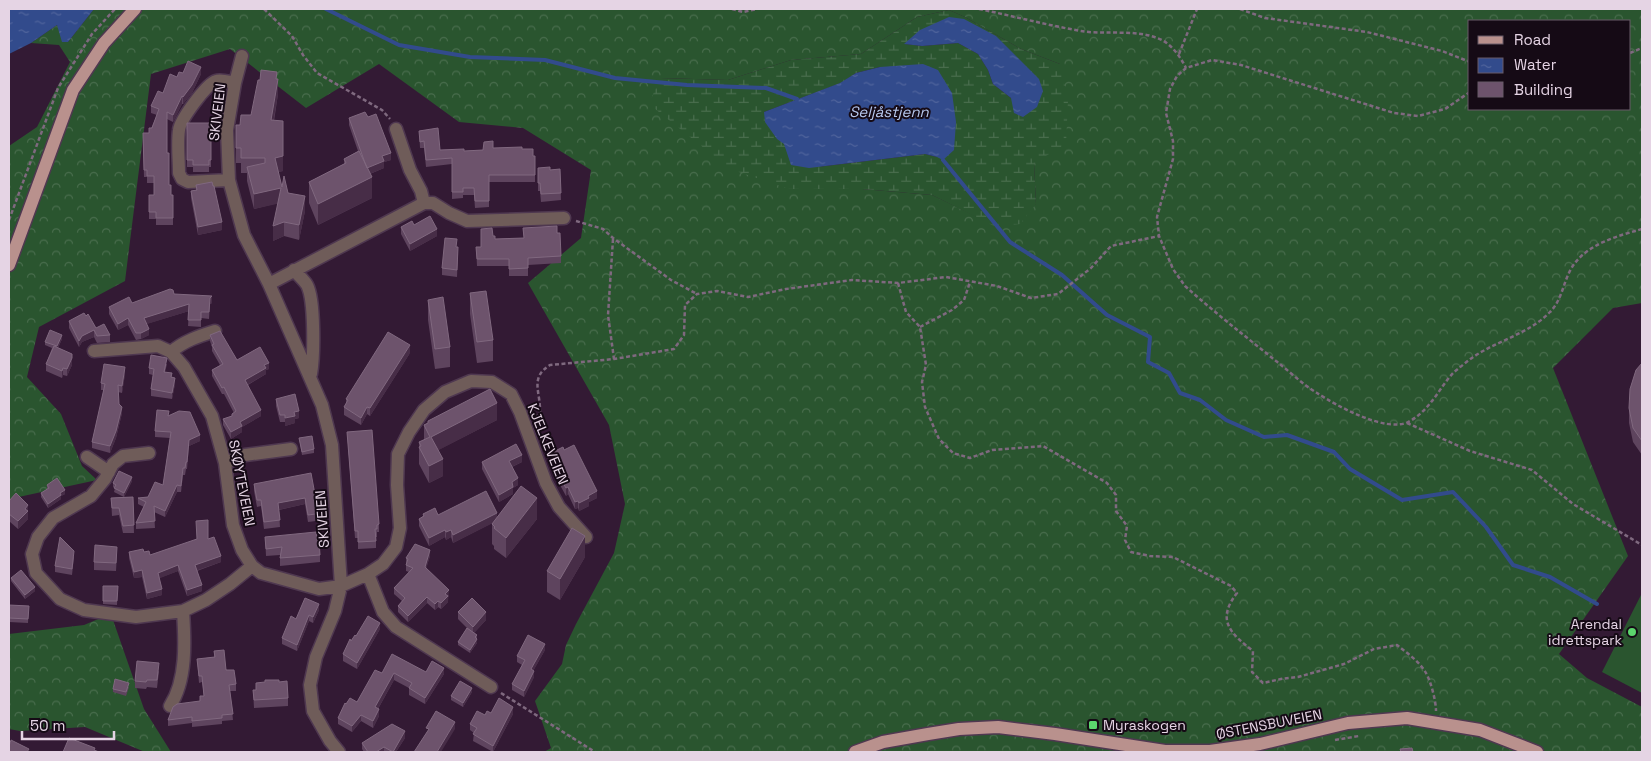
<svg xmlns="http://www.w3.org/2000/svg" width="1651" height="761" viewBox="0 0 1651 761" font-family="'Space Grotesk',sans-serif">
	<defs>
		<pattern id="forest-crowns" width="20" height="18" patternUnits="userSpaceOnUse" patternTransform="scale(1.25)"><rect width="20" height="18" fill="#2a552f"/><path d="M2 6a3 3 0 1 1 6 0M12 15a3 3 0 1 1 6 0" fill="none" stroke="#496d4d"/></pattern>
		<pattern id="wetland-marsh" width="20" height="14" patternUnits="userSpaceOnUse" patternTransform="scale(1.25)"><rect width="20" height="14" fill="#2a552f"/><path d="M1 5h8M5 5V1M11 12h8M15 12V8" fill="none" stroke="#496d4d"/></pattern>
		<pattern id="water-ripples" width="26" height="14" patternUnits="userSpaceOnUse" patternTransform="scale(1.25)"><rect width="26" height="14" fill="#324b8c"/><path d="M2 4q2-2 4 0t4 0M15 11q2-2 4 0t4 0" fill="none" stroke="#50649c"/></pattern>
	</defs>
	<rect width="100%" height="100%" fill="#331a34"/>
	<path fill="url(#forest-crowns)" fill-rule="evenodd" d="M94,9H1642V303L1613,308L1553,368L1628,556L1559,654L1587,678L1642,707V752H544L551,748L535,701L562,664L566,645L576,624L614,553L625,504L609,425L528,283L581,238L591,170L523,128L459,122L379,64L306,108L230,49L151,74L125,281L39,327L27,377L61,414L82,466L97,480L14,498L9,504V146L37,127L70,62L59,45L31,43L57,25L68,42ZM949,10L965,17L1021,49L1060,64L1034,163L1036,204L996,226L932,195L862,189L661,78L728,80L791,60L861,54L917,17ZM1470,21H1630V109H1470Z
		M108,615L113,620L144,709L171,752H145L85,727L20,731L9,729V634L84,625Z"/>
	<path fill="url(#wetland-marsh)" fill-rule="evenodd" d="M949,10L965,17L1021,49L1060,64L1068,100L1066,144L1034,163L1036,204L1020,224L996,227L932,195L862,189H789L730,169L649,104L660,78L728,80L791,60L861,54L917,17ZM996,36L1023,117L1011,98L993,84L988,70L978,54L958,43L922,46L905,44ZM880,67L937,157L925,154L809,168L791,165L784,143L764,112L841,83L856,73Z"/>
	<path fill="#2a552f" d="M1642,593V693L1602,672Z"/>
	<path fill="url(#water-ripples)" d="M9,9H94L68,42H62L57,25L31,43L9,54Z
		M949,17L964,19L996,36L1039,79L1043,91L1037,107L1023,117L1014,113L1011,98L993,84L988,70L978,54L958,43L922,46L904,44L920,30Z
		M923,64L938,70L952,93L956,122L954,150L943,160L937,157L925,154L809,168L791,165L784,144L777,139L765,122L764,112L840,83L856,73L880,67Z"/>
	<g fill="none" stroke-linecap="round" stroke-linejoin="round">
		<path stroke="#324b8c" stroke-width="4" d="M326,9L399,45L470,57L545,60L615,78L687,85L766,88L797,99
			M943,160L1010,242L1062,275L1107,315L1150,337L1148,362L1169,373L1180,393L1200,400L1226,420L1264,437L1287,435L1334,452L1350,469L1402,500L1453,492L1486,527L1513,565L1550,577L1597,604"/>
		<g stroke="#4f3850" stroke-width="15">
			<path id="minor" d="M242,56L235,83L227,130L229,180L244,235L269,284L322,405L332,445L341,586L335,611L316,657L310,685L313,711L330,741L339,752
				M396,129L410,170L421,191L424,203
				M229,180L188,182L182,179L179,173C179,159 177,144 179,130C180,120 207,83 216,81C221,79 229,82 235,83
				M294,270C298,275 304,280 307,285C315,300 314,357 311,374
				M269,284L424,203H433L449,213L467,221L564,218
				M94,351L158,346L171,352L184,367L212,416L225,463L233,525L242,550L252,566L261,573L319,589L341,586L368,574L383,564L396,547L400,528L397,485L398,454L409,432L424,410L445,392L471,381L492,382L511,394L520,412L546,483L559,507L586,537
				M171,352C184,341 199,336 215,331
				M149,453L123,456L113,464L105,479L91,496L53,518L38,537L32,554L36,573L60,599L84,610L136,617L183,611L206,600L230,584L252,566
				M87,457L109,472
				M225,463L245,455L291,449
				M368,574L383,612L396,627L491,687
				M170,706C187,680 185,641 183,611"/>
		</g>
		<g stroke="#4f3850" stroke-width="15">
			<path id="major" d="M9,265L73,90L104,43L135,9
				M855,752L883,742L928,734L959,729L998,727L1055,734L1165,751H1210L1260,744L1348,723L1407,718L1480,730L1537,752"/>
		</g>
		<path stroke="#7f697f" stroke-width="2.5" stroke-dasharray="4 2.5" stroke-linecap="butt" d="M264,9L292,36L303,55L317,73L382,110L390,119
			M732,9L743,12L757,9
			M979,9C1013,16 1046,25 1081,31C1105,35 1134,29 1157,38C1170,42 1180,56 1186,68
			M1240,9L1265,18L1367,32L1442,51L1470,62
			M1630,53L1642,48
			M1179,54L1197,9
			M1470,92L1445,109L1418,116L1394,113L1241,65L1212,60L1186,68L1177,76L1170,89L1166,113L1173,141V159L1157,217L1159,236L1173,269L1185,286C1214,312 1245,336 1276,361C1289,371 1302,384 1317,393C1337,406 1386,433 1408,422C1430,411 1439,388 1454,372C1459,368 1464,364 1469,360C1494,341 1528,335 1550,312C1562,300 1563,283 1571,269C1585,244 1618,236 1642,229
			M9,220L58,88L92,34L115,9
			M576,221L603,229L613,238L671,280L697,294
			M613,239L608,315L614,359
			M898,283L906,312L920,327L926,365L922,382L925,407L939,439L953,453L970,458L992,450L1043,446L1107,483L1116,495V511L1127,526L1125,540L1131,552L1150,556L1173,557L1231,586L1237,593C1216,620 1230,633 1253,651L1252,672L1263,683L1281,679L1298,677L1344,664L1374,649L1397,645C1407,653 1420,662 1426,673C1431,682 1436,701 1436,711
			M920,327L952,310L964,300L970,282
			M535,418L540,413C541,392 529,378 550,365L614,359L674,349L684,335L685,305L697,294L717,291L748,297L786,289L852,280L898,283L946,277L997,286L1031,298L1058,294L1091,268L1111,246L1159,236
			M1407,423L1470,451L1532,470L1573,504L1642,545
			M501,693L595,752
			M1335,740L1359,736"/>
		<use href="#minor" stroke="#6f5c59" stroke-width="12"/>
		<use href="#major" stroke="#b9918d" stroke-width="12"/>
	</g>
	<path fill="#5e445e" d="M183,73L201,74L192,93L183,104H182L173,122L167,119V153L169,185L171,195H173V225H156V219H149V195H154V183H147V177H144L143,140L149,133L157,115L151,113V106L177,77Z
		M277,79L278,94L274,121L283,147V171L278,172L282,187L305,211L299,240L284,236L273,241L278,203L254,209L247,181V173H241V163H236V125H240L251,115L260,80Z
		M368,117L391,160L384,162V168L370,174L372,198L318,225L309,203V182L344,164V159L358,151L349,125V118Z
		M187,123H211V167H209V172H193V167H187Z
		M419,131L440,150L464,151L483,150L493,148L522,149L533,156H535V182H489V207L475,208L474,195H463V198L452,199V164L426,167L424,148H420Z
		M538,168L550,170L560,169L561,200L541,202L540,191H538Z
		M196,185L213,186L222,230L198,235L191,198V191L196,190Z
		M414,225L437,236L410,251L401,234V227Z
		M523,228L557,233L561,256V263L528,265V276H509V266H477L476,247H481L493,236L495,239L524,238Z
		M457,247L458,254L457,277L442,275V268Z
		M470,293L493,340V361L477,363L470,314Z
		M174,294L212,303L210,304L209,319L201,318V327L188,326L189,311L146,324L149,335L141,339L136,340L128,325L118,330L109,314V307L132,303Z
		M428,300L450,347V367L435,369L428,320Z
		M86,316L96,328L110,335V342L97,343L94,337L82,342L79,347L69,328V321Z
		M210,335L237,360L269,369L266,370V374L248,385L261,416L242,427V432L231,439L223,425V419L232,416L234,413L224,394H222L212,376V370L220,365L212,351V347L210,341Z
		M62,339L58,348L72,365L67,376L63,375L62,378L46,371V364L52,348L45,345V342Z
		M410,353L370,416L367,414L361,425L344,415V407L346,404V399Z
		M1642,363V455L1633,442L1629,423V408Z
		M167,364L165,372L172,377L175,384L172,399L151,396V389L153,375L149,374V368Z
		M125,374L122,393L118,392L119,404L122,413L116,438L110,453L92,448V442L104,390H101V383Z
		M276,399L299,418L295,419V423L285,426V422H280L276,406Z
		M169,416L200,441L189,446L187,469H186L185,475H183L181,492H177L165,517L154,512L155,528L136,529V523L144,507L138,504V498L148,497L163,485L170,438L155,437V431Z
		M497,420L438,450L443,476L429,483L419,464V442L424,440V425L428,423V421Z
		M347,432L379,524V532H377V537H376V548L358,549V538H355Z
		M299,438L314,449V453L302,455Z
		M553,452L597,498L589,502V506L579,511L578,508L575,509L568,494L566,496L560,485V478L555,469V463L553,459Z
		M482,462H522L512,467L518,485L513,488V494L499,502L482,469Z
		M132,481L124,497L114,492L115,488L113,487V483Z
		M254,484L316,500L323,513V520L308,522L305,504L279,510L280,527L264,529L261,506L257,507L254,491Z
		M47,485L65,494L61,496V499L48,508L41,497V493L47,489Z
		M133,497L134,533H123L119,515L112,516L111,498Z
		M9,501L28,513V519L18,529L9,521Z
		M423,514L438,515L537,519L506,558L494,549V546L492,544V523L453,543L451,537L446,540L445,537L429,546L419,526V519L423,516Z
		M265,537L317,540L320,555V562L280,566V555L266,556Z
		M208,539L221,562L197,571L202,591L187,596L178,571L159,578L162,595L147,599L142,577L134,578L129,558V552H144L150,555Z
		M117,554L116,571L94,570V562Z
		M430,556L426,568L449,596L448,597V602L441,609L438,607L435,610L427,603L408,622L398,612V606L402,601L394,594V588L409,572L406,571V558Z
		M74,557L72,575L55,572V566Z
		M585,557L560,600L547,592V571Z
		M11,578L35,591L25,599L11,581Z
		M103,586H118L117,605L103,604Z
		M9,605L29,606L28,623L9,622Z
		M319,610L313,623L309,621L297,651L282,644V638L296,619Z
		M458,612L486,620L474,633L477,635V643L470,653L458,645V642L467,628L458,619Z
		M380,629L357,669L343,661V654L351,641L356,636Z
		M545,650L533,671L534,677L524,697L512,690V684L522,665L517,662V656Z
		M214,651L236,684V691H230L233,720L222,721V724L192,727V723L168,726V720L200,701V696H204L202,682L199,683L197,659L214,657Z
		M159,671L157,688L147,687L146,689L135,688V681Z
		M426,672L444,674L425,704L409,695V688L394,680L378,709L379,716L373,728L361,721L352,732L338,724V718L346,704L357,702L382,673Z
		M265,682H279L288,698V706L254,708L253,690H256Z
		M129,687L126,696L113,692V689Z
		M472,692L463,707L451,700V696Z
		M491,713L513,714L493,752L473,741L474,733L470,730V724L485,715Z
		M405,738L396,752H364L362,749V743Z"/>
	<path fill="#472d47" d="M201,67V74L192,93L183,104V97Z
		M278,79V94L271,135V120Z
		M182,96V104L173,122V115Z
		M283,133V171L275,173V158Z
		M391,153V160L384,162V168L367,175V168L382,156Z
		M372,177V198L318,225V204Z
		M281,188V203L254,209V194Z
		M305,196V211L299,240V225Z
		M222,222V230L198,235V227Z
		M284,222V236L273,241V226Z
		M437,229V236L410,251V244Z
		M212,296V303L210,304L209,319L210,298Z
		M189,304V311L144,325V318Z
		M128,318V325L118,330V324Z
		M149,329V335L141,339V333Z
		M94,330V337L82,342L79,347V341L82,336Z
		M62,335V339L57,350V346Z
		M410,345V353L370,416V408Z
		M72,358V365L67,376V369Z
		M269,363V369L266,370V374L245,386V380L264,365Z
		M125,367V374L122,393V386Z
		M63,368V375L62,378V371Z
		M175,378V384L172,399V393Z
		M497,403V420L431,454V437Z
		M122,407V413L116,438L110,453V446Z
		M367,407V414L361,425V418Z
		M261,410V416L242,427V432L231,439V432L240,422Z
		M299,411V418L295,419V423L285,426V418L294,412Z
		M200,435V441L189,446L187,469L189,440Z
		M522,455V462L509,468V461Z
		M443,459V476L429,483V466Z
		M183,468V475L181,492V486Z
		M132,477V481L124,497V493Z
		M518,478V485L513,488V494L499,502V495L512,482Z
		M177,485V492L165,517V511Z
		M568,487V494L566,496V488Z
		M65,490V494L61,496V499L48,508V504L60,493Z
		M597,491V498L589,502V506L579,511V503L588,496Z
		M305,498V504L278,510V503Z
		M537,498V519L506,558V538Z
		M578,501V508L575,509V502Z
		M28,505V519L18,529V521L25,509Z
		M497,513V521L453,543V535Z
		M445,530V537L429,546V538Z
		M451,530V537L446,540V532Z
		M585,536V557L560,600V579Z
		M430,550V556L425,573V567Z
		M221,556V562L195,571V565Z
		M178,565V571L158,579V573Z
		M142,570V577L134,578V572Z
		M202,585V591L187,596V590Z
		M35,587V591L25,599V595Z
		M162,589V595L147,599V593Z
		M449,590L448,602L441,609V603L445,594Z
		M427,597V603L408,622V616Z
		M438,601V607L435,610V604Z
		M319,604V610L313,623V617Z
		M486,612V620L473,634V627Z
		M309,615V621L297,651V645Z
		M380,623V629L357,669V663Z
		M477,639V643L470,653V650Z
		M545,644V650L531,675V669Z
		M444,668V674L425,704V698Z
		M534,671V677L524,697V691Z
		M394,673V680L375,714V707Z
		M472,688V692L463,707V703Z
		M513,707V714L493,752V746Z
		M379,709V716L373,728V721Z
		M361,715V721L352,732V726Z
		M455,722V729L441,752H437Z
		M405,731V738L396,752H393Z
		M384,747V752H376Z"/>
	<path fill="#6d536c" stroke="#80687f" d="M188,61L201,67L192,85L183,97L182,96L173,115L167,112V153H169V185H171V195H173V218H156V212H149V195H154V176H147V170H144L143,133H149V128H152L159,109L151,106L158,91L163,93L170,74L177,77L179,72L183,73Z
		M261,70L277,72L276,79H278L271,120L283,121V156L275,158L282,187L284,176L288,193L305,196L299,225L284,222L273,226L281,188L254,194L247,167L265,163V158H241V148H236V125H240L241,115H251L258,80H260Z
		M365,112L368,117L376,114L391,153L382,156L384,161L367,168L365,163L349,118Z
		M187,123H211V160H209V165H193V160H187Z
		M438,128L440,150L464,149V151L483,150L484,142L493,141V148L522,147V149H533V156H535V175H489V201H475L474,188H463V192H452V158L426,160L424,141L420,142L419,131Z
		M359,151L372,177L318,204L309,182L346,163L344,159Z
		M550,167V170L560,169L561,193L541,194L540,183H538V168Z
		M212,182L213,186H214L222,222L198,227L191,191L197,190L196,185Z
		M430,216L437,229L410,244L401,227L412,221L414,225Z
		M557,226V233H560L561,256L528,258V268L509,269V259H477L476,247H481V229L492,228L493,236H495V239L524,238L523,228Z
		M445,238L457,239L456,247H458L457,270L442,268Z
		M170,289L173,290L174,294L212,296L210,298L209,312H201V320H188L189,304L144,318L149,329L141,333H136L128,318L118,324L109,307L129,297L132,303Z
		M486,291L493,340L477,342L470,293Z
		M443,297L450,347L435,349L428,300Z
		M84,313L86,316L88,314L96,328L104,324L110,335L97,336L94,330L82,336L79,341L69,321Z
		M50,330L62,335L57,346L45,342Z
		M220,331L237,360L260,347L269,363L264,365L266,368L245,380L261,410L240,422L242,426L231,432L223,419L232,416V414L236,411L224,387L222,388L212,370L223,364L212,345L214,344L210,335Z
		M388,332L410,345L370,408L367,407L361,418L344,407L348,400L346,399Z
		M54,346L72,354V358L67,369L63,368L62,371L46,364Z
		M151,355L167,358L164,372L172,373L171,377L175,378L172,393L151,389L154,369L149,368Z
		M1642,363V441L1633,428L1629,408L1630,389L1636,370Z
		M104,364L125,367L122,386L118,385L119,404L122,407L116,431L110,446L92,442L105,384L101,383Z
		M490,389L497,403L431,437L443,459L429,466L419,447L421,446L419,442L430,437L424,425L428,423V421Z
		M295,394L299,411L294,412L295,416L285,418V415H280L276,399Z
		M157,410L169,411L168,416L179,411L190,412L200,435L189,440L187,462H186L185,468H183L181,486L177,485L165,511L154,506L155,521L136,523L146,502L138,498L148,497L155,482L163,485L171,432L155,431Z
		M372,430L379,524L377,525V529H375L376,541L358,542V531H355L347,432Z
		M312,436L314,449L302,452L299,438Z
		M516,444L522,455L509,461L518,478L512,482L513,487L499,495L482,462Z
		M574,445L597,491L588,496L589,498L579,503L578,501L575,502L568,487L566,488L560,478L563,476L555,461L558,460L553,452L563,447L564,450Z
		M119,471L132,477L124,493L114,488L116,485L113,483Z
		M311,473L316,500L321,499L323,513L308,515L305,498L278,503L280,520L264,522L261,500H257L254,484Z
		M57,478L65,490L60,493L61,495L48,504L41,493L49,488L47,485Z
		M521,486L537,498L506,538L494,528L495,527L492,524Z
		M486,491L497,513L453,535L451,530L446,532L445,530L429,538L419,519L424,516L423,514L435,508L438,515Z
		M16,493L28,505L25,509L28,511L18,521L9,514V501Z
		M133,497L134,525L123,526L119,508H112L111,498Z
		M208,520V539L214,537L221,556L195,565L202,585L187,590L178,565L158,573L162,589L147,593L142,570L134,572L129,552L143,549L144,552L149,551L150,555L197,539L196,521Z
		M572,528L585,536L560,579L547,571Z
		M316,532L317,540H319L320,555L280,558L282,547L266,549L265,537Z
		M60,537L74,551L72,569L55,566Z
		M415,544L430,550L425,567L449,590L445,594L448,596L441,603L438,601L435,604L427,597L408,616L398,606L405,598L394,588L413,568L406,565L408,559L406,558Z
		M95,545L117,547L116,563L94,562Z
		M21,570L35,587L25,595L11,578Z
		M103,586H118L117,601H103Z
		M305,598L319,604L313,617L309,615L297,645L282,638L291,616L296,619Z
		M472,598L486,612L473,627L458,612Z
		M9,605L29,606L28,619L9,618Z
		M368,616L380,623L357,663L343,654L350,639L351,641L355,635L356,636Z
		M467,628L477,635L475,637L477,639L470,650L458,642Z
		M528,635L545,644L531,669L534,671L524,691L512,684L525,660L517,656Z
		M224,650L226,670H234L236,684L229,685L233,714L222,715V718L192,721V717L168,720L173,707L177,704L200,701V696H204L202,676H199L197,659L215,657L214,651Z
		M392,654L426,672L432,661L444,668L425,698L409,688L412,683L394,673L375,707L379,709L373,721L361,715L352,726L338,718L345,703L346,704L350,698L357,702L375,670L382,673Z
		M137,661L159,663L157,680H147L146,682L135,681Z
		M115,679L129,683L126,692L113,689Z
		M265,680H279V682L287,681L288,698L254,700L253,690H256V683L265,682Z
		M460,681L472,688L463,703L451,696Z
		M499,698L513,707L493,746L473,734L477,728L470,724L477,711L485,715L487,711L491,713Z
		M436,711L455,722L437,752H414L429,729L426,728Z
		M392,724L405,731L393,752L384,747L376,752H368L362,743Z
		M69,738L95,748L94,750L99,752H63Z
		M11,740L29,749L27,752H9V746Z
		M1412,748L1413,752H1401L1400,749Z"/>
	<g fill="#5cd56d" stroke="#150a15" stroke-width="2">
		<circle cx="1632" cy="632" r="5"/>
		<rect x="1088" y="720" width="10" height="10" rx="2.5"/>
	</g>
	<g text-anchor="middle" stroke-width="4" stroke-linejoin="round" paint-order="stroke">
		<g font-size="14" fill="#e5d4e4" stroke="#150a15">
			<text transform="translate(217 112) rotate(-83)" y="5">SKIVEIEN</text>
			<text transform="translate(548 444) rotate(68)" y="5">KJELKEVEIEN</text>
			<text transform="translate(242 483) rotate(79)" y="5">SKØYTEVEIEN</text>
			<text transform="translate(322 519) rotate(-94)" y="5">SKIVEIEN</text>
			<text transform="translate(1269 724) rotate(-11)" y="5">ØSTENSBUVEIEN</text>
		</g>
		<g font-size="14" fill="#e5d4e4" stroke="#150a15" text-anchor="end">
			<text x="1622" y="629">Arendal<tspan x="1622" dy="16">idrettspark</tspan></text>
			<text x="1103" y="730" text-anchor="start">Myraskogen</text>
		</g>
		<g font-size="15" font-style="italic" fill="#b6c7ed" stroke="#150a15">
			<text x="889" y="117">Seljåstjenn</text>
		</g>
	</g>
	<rect width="1651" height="761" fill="none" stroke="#e5d4e4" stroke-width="20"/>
	<rect x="1468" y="20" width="162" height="90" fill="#150a15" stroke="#685b68"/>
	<rect x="1478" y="36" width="25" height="8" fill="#b9918d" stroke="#685b68"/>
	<text x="1514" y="45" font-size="15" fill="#e5d4e4">Road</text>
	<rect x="1478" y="58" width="25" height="15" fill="url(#water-ripples)" stroke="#685b68"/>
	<text x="1514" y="70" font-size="15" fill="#e5d4e4">Water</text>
	<rect x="1478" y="82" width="25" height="15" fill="#6d536c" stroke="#685b68"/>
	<text x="1514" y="95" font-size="15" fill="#e5d4e4">Building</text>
	<path d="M22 731v8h92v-8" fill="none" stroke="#e5d4e4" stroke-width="2.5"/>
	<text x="30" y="731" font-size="15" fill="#e5d4e4" stroke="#150a15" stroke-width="4" paint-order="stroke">50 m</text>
</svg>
